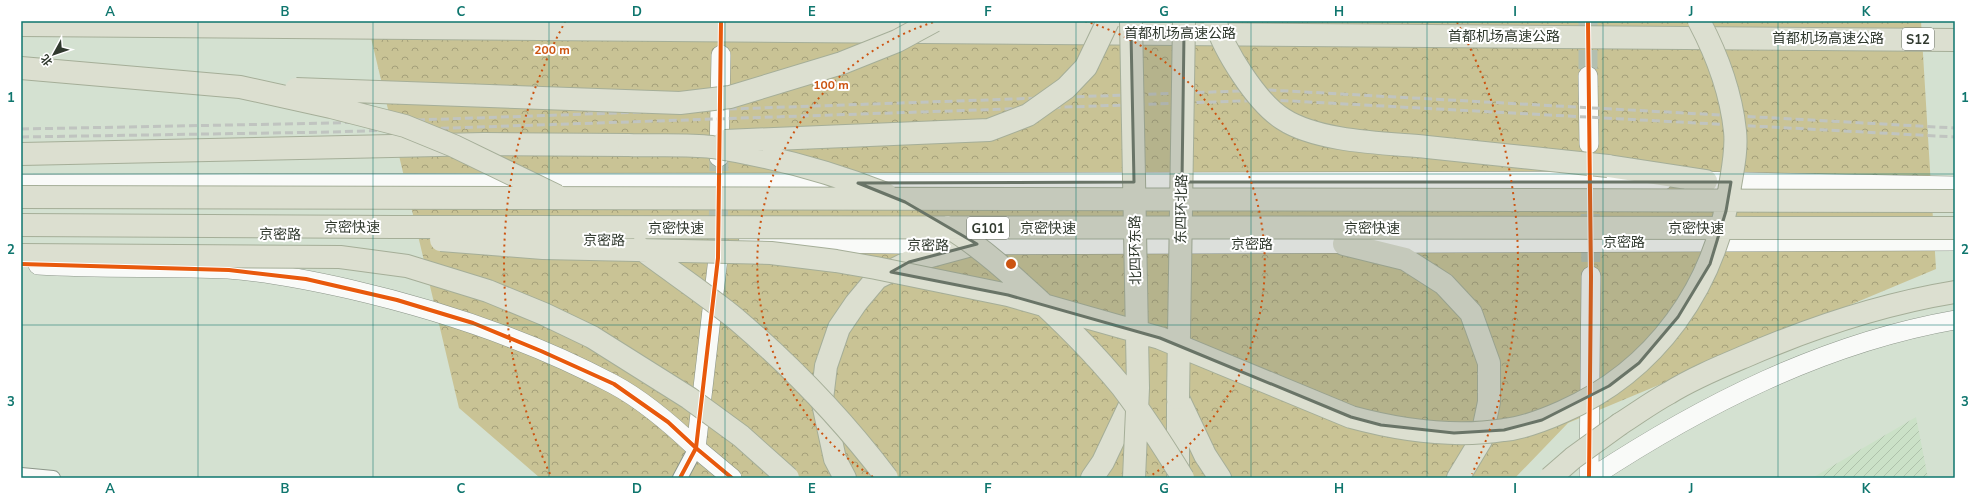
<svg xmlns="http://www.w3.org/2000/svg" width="1976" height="499" viewBox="0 0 1976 499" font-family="'Nunito Sans','Noto Sans SC',sans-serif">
	<defs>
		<pattern id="industrial-furrows" width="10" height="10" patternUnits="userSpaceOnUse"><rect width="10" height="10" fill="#cbe1c7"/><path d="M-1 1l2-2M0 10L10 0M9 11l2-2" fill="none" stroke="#afc2ab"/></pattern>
		<pattern id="park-crowns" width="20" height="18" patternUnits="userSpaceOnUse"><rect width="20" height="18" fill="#c9c395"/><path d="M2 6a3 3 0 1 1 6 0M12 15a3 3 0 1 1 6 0" fill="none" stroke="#a49f7a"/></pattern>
	</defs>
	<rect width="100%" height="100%" fill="#d4e1d1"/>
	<path fill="url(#industrial-furrows)" d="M1916,417L1928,478H1812Z"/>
	<path fill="url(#park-crowns)" d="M367,21H1921L1936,269L1568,423L1515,478H540L459,408Z"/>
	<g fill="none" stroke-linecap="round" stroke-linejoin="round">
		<path stroke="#b3bfb0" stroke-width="19" stroke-dasharray="19 10" stroke-linecap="butt" d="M1588,21V76
			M1590,185L1591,276
			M718,258L719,159"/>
		<g stroke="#8b9589" stroke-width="16">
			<path id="street" d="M21,475L53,478
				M680,478L696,448"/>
		</g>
		<g stroke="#8b9589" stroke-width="20">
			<path id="secondary" d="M1588,76L1589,144
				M719,157L721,55
				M1690,181L1955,186
				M21,184L1662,181
				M748,242L972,245L1955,241
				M718,258L696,448L732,478
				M38,265C101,269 165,266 228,269C269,272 309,280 349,289C440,310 530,340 613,384C643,400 671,424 696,448
				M1589,478L1591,276
				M1591,478C1702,405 1824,343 1955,320"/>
		</g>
		<g stroke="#a5ae98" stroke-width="24">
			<path id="highway" d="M21,25L1955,40
				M21,154L484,144L629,145
				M1608,166L1706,181
				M1344,244L1405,259L1444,284L1471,313L1489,363V402L1481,440L1458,478
				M1178,398L1205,455L1220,478
				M1620,424C1636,414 1652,402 1669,393C1693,378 1720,367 1746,356C1813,327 1882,304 1955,292
				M845,478L835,459L822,399L826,366L839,328L856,303L877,278L909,262L972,245
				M1092,478L1103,462L1138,388
				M1178,478V405"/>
		</g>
		<use href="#street" stroke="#f9faf8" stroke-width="14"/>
		<use href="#secondary" stroke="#f9faf8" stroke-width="19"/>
		<use href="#highway" stroke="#dcdfd0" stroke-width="22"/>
		<path stroke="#c0c4c0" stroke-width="3" stroke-dasharray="8 4" stroke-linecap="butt" d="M21,129L333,123L1269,90L1955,128
			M21,137L333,132L1272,100L1955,137"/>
		<g stroke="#a5ae98" stroke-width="24" stroke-linecap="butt">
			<path id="highway-bridge" d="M1131,21L1138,388L1134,478
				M1215,21C1224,50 1256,102 1283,119C1318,142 1386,143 1427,147C1487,153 1548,160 1608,166
				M21,68L240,87L331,107L405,126L454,146L557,196
				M296,89L680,103L730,97L842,63L897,41L934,21
				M725,141L989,130L1028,115L1066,88L1086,67L1108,21
				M629,145C656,146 685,144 712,147C771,156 831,172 886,194
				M21,197L1955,201
				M21,225L395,227L1955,228
				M948,227C975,243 997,262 1020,283C1056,315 1091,349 1122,387C1144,416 1164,447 1183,478
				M441,240L543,248L771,253L836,261L876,268L1008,295L1160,338L1351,417C1399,430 1453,438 1504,430C1524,428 1544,420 1562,412C1656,371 1716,286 1730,186C1733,168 1737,149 1735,131C1731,93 1717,55 1699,21
				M640,248C672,272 705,294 736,319C791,366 843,420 887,478
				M21,255L340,257L407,266L488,291L544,314L592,337L689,398L741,436L788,478
				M1178,398L1184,21
				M1550,478L1573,458L1620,424"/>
		</g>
		<use href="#highway-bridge" stroke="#dcdfd0" stroke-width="22"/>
		<g stroke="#fff" stroke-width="6">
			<path id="cycleway" d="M721,21L718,258L696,448L732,478
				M1588,21L1591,276L1589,478
				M21,264L229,270L306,279L397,300L473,323L541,351L614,384L668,422L696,448L680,478"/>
		</g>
		<use href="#cycleway" stroke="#e8590c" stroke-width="4"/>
	</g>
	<path fill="#697467" fill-opacity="0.2" stroke="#697467" stroke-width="3" stroke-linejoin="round" d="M1131,33H1184L1182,182H1731L1726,211L1710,264L1678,317L1639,363L1609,386L1542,420L1504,430L1454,433L1381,425L1351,417L1160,338L1008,295L891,272L909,262L977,244L905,202L858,183L1134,182Z"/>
	<path fill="none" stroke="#0f766e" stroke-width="1" stroke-opacity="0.55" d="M198,21V478M373,21V478M549,21V478M725,21V478M900,21V478M1076,21V478M1251,21V478M1427,21V478M1603,21V478M1778,21V478M21,174H1955M21,325H1955"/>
	<g fill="none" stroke="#cc5411" stroke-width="2" stroke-dasharray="2 4">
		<path d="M873 477A254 254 0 0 1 937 21M1085 21A254 254 0 0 1 1149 477"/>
		<path d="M550 474A507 507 0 0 1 565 22M1457 22A507 507 0 0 1 1472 474"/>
	</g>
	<g text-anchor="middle" stroke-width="4" stroke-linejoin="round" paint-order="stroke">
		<g fill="#fff" stroke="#6e746d" stroke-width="1">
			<rect x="1902" y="28" width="32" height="22" rx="3"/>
			<rect x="967" y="217" width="42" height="22" rx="3"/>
		</g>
		<g font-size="13" font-weight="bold" fill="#30392e">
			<text x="1918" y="44">S12</text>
			<text x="988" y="233">G101</text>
		</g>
		<g font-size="14" fill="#30392e" stroke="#fff">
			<text x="1180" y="38">首都机场高速公路</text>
			<text x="1504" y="41">首都机场高速公路</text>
			<text x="1828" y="43">首都机场高速公路</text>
			<text transform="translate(1181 209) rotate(-89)" y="5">东四环北路</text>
			<text x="352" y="232">京密快速</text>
			<text x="676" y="233">京密快速</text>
			<text x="1048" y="233">京密快速</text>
			<text x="1372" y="233">京密快速</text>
			<text x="1696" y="233">京密快速</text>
			<text transform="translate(280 234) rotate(1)" y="5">京密路</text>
			<text transform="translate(604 240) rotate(1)" y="5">京密路</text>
			<text x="1624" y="247">京密路</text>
			<text x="1252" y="249">京密路</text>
			<text transform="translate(928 245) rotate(1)" y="5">京密路</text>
			<text transform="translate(1135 250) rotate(-91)" y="5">北四环东路</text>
		</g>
	</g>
	<circle cx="1011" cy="264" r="6" fill="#cc5411" stroke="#fff" stroke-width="2"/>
	<g font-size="12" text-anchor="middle" font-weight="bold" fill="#cc5411" stroke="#fff" stroke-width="4" stroke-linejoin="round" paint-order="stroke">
		<text x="552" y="54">200 m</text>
		<text x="831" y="89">100 m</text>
	</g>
	<rect width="1976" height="499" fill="none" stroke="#ffffff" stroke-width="44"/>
	<g transform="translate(54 54) rotate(230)" stroke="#ffffff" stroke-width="3" paint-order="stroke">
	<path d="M0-3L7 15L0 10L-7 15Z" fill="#30392e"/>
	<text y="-6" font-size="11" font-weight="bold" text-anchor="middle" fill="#30392e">北</text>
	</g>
	<rect x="22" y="22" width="1932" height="455" fill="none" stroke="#0f766e" stroke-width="1.5"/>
	<g font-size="13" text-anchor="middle" font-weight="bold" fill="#0f766e">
		<text x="110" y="16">A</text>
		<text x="285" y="16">B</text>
		<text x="461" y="16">C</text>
		<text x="637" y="16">D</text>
		<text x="812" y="16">E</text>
		<text x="988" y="16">F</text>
		<text x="1164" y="16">G</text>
		<text x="1339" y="16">H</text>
		<text x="1515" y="16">I</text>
		<text x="1691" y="16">J</text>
		<text x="1866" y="16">K</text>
		<text x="11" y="102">1</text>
		<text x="1965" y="102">1</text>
		<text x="11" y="254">2</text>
		<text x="1965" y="254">2</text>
		<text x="11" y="406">3</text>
		<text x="1965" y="406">3</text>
		<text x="110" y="493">A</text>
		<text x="285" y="493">B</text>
		<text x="461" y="493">C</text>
		<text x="637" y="493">D</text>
		<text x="812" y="493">E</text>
		<text x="988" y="493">F</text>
		<text x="1164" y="493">G</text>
		<text x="1339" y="493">H</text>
		<text x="1515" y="493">I</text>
		<text x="1691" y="493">J</text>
		<text x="1866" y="493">K</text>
	</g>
</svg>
